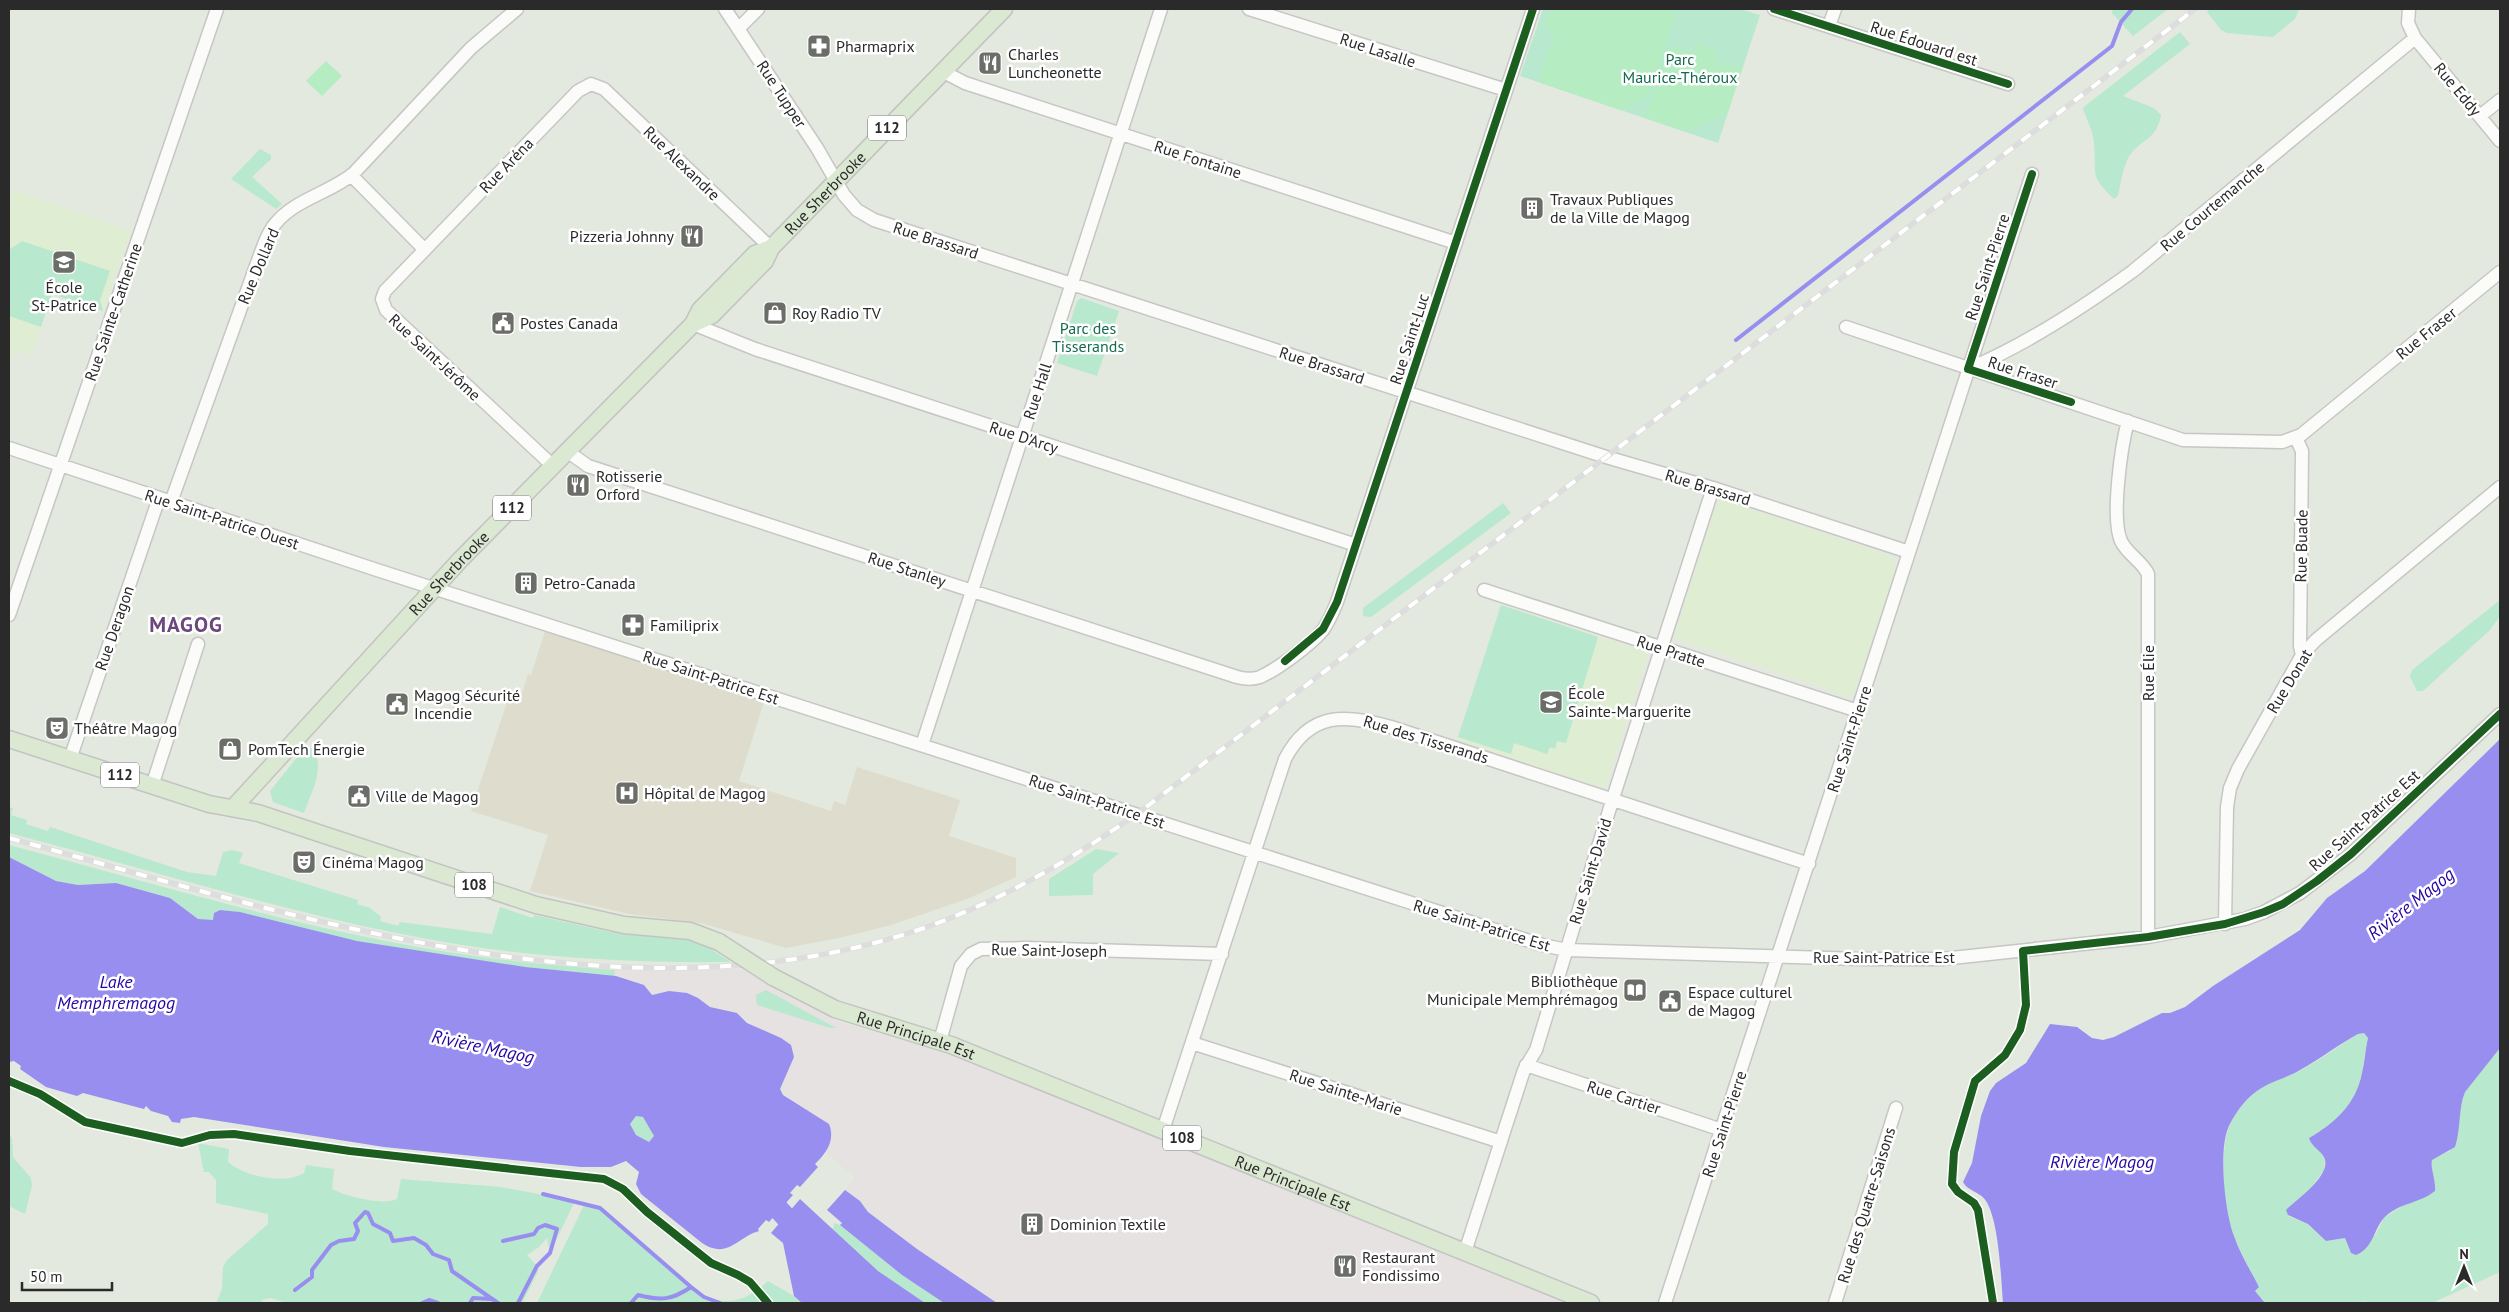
<svg xmlns="http://www.w3.org/2000/svg" width="2509" height="1312" viewBox="0 0 2509 1312" font-family="'PT Sans',sans-serif">
	<rect width="100%" height="100%" fill="#e4e9df"/>
	<path fill="#e5e2e1" d="M742,969L780,993L838,1021L934,1049L980,1066L1570,1303H997L917,1249L868,1212L860,1201L845,1190L855,1178L826,1153L831,1137L829,1124L782,1093L754,1026L737,1013L710,1007L698,998L652,995L646,988L632,980L614,977L615,970Z"/>
	<path fill="#dfedd3" d="M13,190L131,231L103,311L52,294L31,355L15,350L9,367V202Z
		M1721,500L1887,554L1893,560L1895,571L1853,695L1849,698L1841,696L1825,688L1674,638L1717,502Z
		M1501,605L1648,653L1605,788L1457,740Z"/>
	<path fill="#dddccd" d="M545,631L764,702L739,781L831,811L834,801L845,805L857,767L960,800L949,836L1016,858V877L967,899L891,925L839,938L786,948L701,923L629,914L530,891L548,835L471,811L511,690L522,693L528,674L531,675Z"/>
	<path fill="#b8e8cd" d="M1543,9H1740L1760,15L1718,143L1520,76Z
		M2113,9H2168L2133,36L2112,13Z
		M2209,9H2299L2295,19L2273,37L2227,33L2221,30L2207,12Z
		M2180,32L2190,44L2123,96L2154,108L2161,115C2157,137 2147,137 2133,151C2123,162 2121,183 2118,196L2114,199C2088,174 2097,175 2094,143C2093,131 2087,120 2083,109L2085,106Z
		M260,149L271,155V159L252,177L282,204L276,209L231,179Z
		M22,241L110,271L100,300L103,311L52,294L41,327L9,316V250Z
		M1081,298L1119,311L1097,376L1057,363L1077,301Z
		M1503,503L1511,513L1371,617L1363,616V608Z
		M2500,600V616L2490,630L2423,691H2417L2410,676L2412,670Z
		M1501,605L1598,637L1566,743L1557,741L1555,749L1550,747L1547,754L1514,743L1511,754L1458,737Z
		M307,745C330,760 311,792 304,813L273,802L270,791Z
		M9,807L13,808L11,815L27,820L26,824L48,831L50,827L187,872L216,876L223,852L232,850L243,853L239,863L358,900L357,904L370,908L381,917L380,921L398,926L400,922L492,934L500,907L533,918L534,915L610,932L693,941L704,945L731,962C645,963 560,959 475,947C317,923 163,873 9,833Z
		M9,845C134,878 259,916 386,941C461,956 538,965 615,970L614,977L513,966L357,941L240,912L220,910L213,921L198,919L170,898L116,883L78,885L56,881L9,857Z
		M1096,849L1119,853L1093,874V895L1049,896V879Z
		M766,990L836,1028H830L757,1005L756,995Z
		M2364,1033L2368,1038C2365,1050 2364,1061 2362,1073C2356,1104 2335,1123 2309,1138L2325,1158L2324,1170L2308,1192L2295,1201L2288,1216L2308,1224L2326,1241L2345,1238L2351,1253L2376,1234L2384,1218L2435,1184L2431,1164L2432,1159L2450,1151L2465,1091L2500,1048V1272L2432,1303H2367L2366,1301L2358,1303H2265L2255,1291L2259,1287C2251,1271 2242,1255 2235,1239C2223,1212 2220,1162 2227,1133C2230,1120 2242,1104 2252,1095C2265,1082 2284,1079 2299,1071C2320,1060 2339,1046 2358,1034Z
		M636,1116L643,1117L654,1136L649,1142L636,1135L630,1124Z
		M9,1133L12,1139L13,1157L31,1178L32,1186L25,1214L9,1206Z
		M198,1143L229,1149L228,1162C246,1177 284,1185 304,1173L306,1165L334,1169L332,1189C345,1196 383,1206 397,1199L401,1179L501,1187L575,1201L550,1253L547,1238L539,1247L527,1255L537,1266L538,1272L522,1303H286L271,1298L261,1300L264,1303H216L222,1289L223,1267L227,1260L268,1224V1214L216,1203V1180L209,1172H204Z
		M585,1203L600,1208L704,1297C731,1306 747,1300 768,1281L794,1296L802,1303H537Z
		M834,1223L840,1225L902,1275L944,1303H925L918,1300L878,1271L833,1230Z"/>
	<path fill="#b5ecc1" d="M1551,9H1665L1676,13L1648,97L1620,110L1538,82L1555,32L1544,28Z
		M1697,44L1716,50L1713,60L1742,69L1727,114L1683,131L1645,118L1668,46L1693,53Z
		M326,61L342,76L322,96L306,81Z"/>
	<path fill="#988eef" fill-rule="evenodd" d="M2500,739V1048L2465,1092C2458,1109 2461,1129 2455,1147L2432,1160C2430,1167 2436,1180 2435,1191C2420,1203 2400,1203 2386,1216C2373,1228 2375,1247 2356,1255L2351,1253L2345,1238L2326,1241L2308,1224L2288,1215L2286,1210C2297,1199 2333,1175 2324,1157C2320,1150 2311,1146 2309,1138C2335,1123 2356,1104 2362,1073C2365,1061 2365,1051 2368,1038L2364,1033L2358,1034C2338,1045 2320,1059 2300,1070C2285,1079 2267,1082 2253,1094C2243,1102 2231,1119 2227,1131C2219,1156 2225,1212 2234,1236C2240,1254 2251,1271 2259,1287L2255,1291L2265,1303H2003C2001,1278 1999,1221 1986,1201C1981,1192 1967,1191 1963,1182L1972,1163L1981,1116L1990,1091L1996,1083L2026,1063L2050,1024L2077,1027L2092,1038L2103,1040L2114,1037L2162,1013H2170L2185,1007L2213,986L2300,930L2327,898L2365,871Z
		M9,857L56,881L78,885L116,883L170,898L198,919L213,920L214,913L220,910L240,912L357,941L525,967L616,976L644,985L652,995L669,991L687,993L698,998L710,1007L737,1013L747,1023L781,1038L791,1045L794,1057L780,1089L783,1095L829,1124C836,1141 825,1154 815,1164L818,1167L800,1187L797,1185L790,1193L793,1195L769,1222L766,1220L758,1229L759,1231C737,1237 728,1260 702,1243L641,1194L636,1184L639,1172L626,1161L611,1167H581L384,1147L194,1117L181,1119L180,1123L172,1122L168,1116L151,1111L146,1106L144,1109L83,1093L77,1096L46,1087L20,1069L21,1066L14,1061L9,1062ZM636,1116L643,1117L654,1136L649,1142L636,1135L630,1124Z
		M845,1190L860,1201L868,1212L917,1249L997,1303H944L902,1275L840,1225L842,1223L827,1210Z
		M800,1199L878,1271L925,1303H802L794,1296L783,1243L771,1233Z"/>
	<g fill="none" stroke-linecap="round" stroke-linejoin="round">
		<path stroke="#988eef" stroke-width="4" d="M1736,340L2112,46L2121,22L2132,9
			M543,1194L600,1208L691,1287L704,1297L720,1303
			M503,1241L534,1234L538,1228L545,1225L557,1229L550,1253L537,1266L518,1303
			M295,1290L312,1277V1270L331,1245L339,1241L354,1239L358,1231L355,1223L365,1212L368,1213L373,1224L390,1233L393,1241L414,1238L426,1245L433,1254L449,1260L452,1271L498,1303
			M422,1303L429,1300L438,1303
			M470,1303L473,1298L491,1299
			M631,1303L638,1295C661,1301 672,1300 691,1287"/>
		<path stroke="#988eef" stroke-width="21" d="M761,1190L805,1238"/>
		<g stroke="#c6c6c5" stroke-width="15">
			<path id="minor" d="M725,9L817,148L844,195L857,210L874,220L1606,457L1713,488L1909,552
				M1249,9L1506,90
				M1774,9L2008,84
				M2409,9L2408,23L2415,38L2500,141
				M1829,26L1835,9
				M738,29L758,9
				M942,71L965,83L1456,243
				M2480,116L2500,100
				M351,175L425,250
				M693,324L755,349L1356,545
				M1846,327L2183,440L2282,442L2301,435L2500,272
				M1968,369C2026,345 2082,308 2133,271L2415,38
				M2128,421C2121,447 2111,518 2121,541C2127,554 2142,561 2148,574V937
				M2296,438L2302,451L2300,646L2302,655
				M9,448L377,570L1542,945L1567,950L1859,959H1942L2148,937L2245,919L2264,912L2300,893L2351,854L2500,714
				M567,451L588,466L1237,677C1245,679 1252,680 1260,677C1278,669 1310,645 1323,630C1329,621 1333,612 1337,602L1533,9
				M553,466L386,310L382,299L385,291L578,91L591,84L604,89L771,248
				M171,502L261,252C265,242 268,232 275,224C294,200 329,193 353,174L471,48L517,9
				M1484,590L1858,711
				M9,615L217,9
				M922,745L1161,9
				M70,759L159,498
				M152,786L198,644
				M2225,924L2227,807L2230,788L2238,769L2302,655L2316,640L2500,487
				M940,1041L961,966L971,954L981,949L1026,948L1222,954
				M1192,1043L1501,1142
				M1526,1065L1722,1130
				M1163,1130L1285,759C1310,711 1346,714 1391,727L1809,864
				M1465,1252L1524,1070L1536,1050L1613,798L1713,488
				M1665,1303L2032,174
				M1835,1303L1896,1108"/>
		</g>
		<g stroke="#c3c4c1" stroke-width="19">
			<g id="major">
				<path d="M693,324L700,310L755,254L771,248"/>
				<path d="M9,739L209,804L258,813L536,905L624,925L690,931L719,942"/>
				<path id="s1" d="M233,808L461,559L693,324L712,315L765,261L771,248L1004,9"/>
				<path id="s2" d="M773,977L835,1009L951,1045L1591,1303"/>
			</g>
		</g>
		<use href="#minor" stroke="#fbfcfa" stroke-width="12"/>
		<use href="#major" stroke="#dbe8d2" stroke-width="16"/>
		<g stroke="#deddde" stroke-width="5.5">
			<path id="rail" d="M9,838C295,916 630,1029 924,928C1001,901 1070,860 1137,814L2195,9"/>
		</g>
		<use href="#rail" stroke="#fff" stroke-width="4" stroke-dasharray="11" stroke-linecap="butt"/>
		<g stroke="#c3c4c1" stroke-width="19" stroke-linecap="butt">
			<path id="major-bridge" d="M719,942L773,977"/>
		</g>
		<use href="#major-bridge" stroke="#dbe8d2" stroke-width="16"/>
		<g stroke="#fff" stroke-width="11">
			<path id="cycleway" d="M1774,9L2008,84
				M2032,174L1968,369L2071,402
				M1285,661L1323,629L1337,602L1533,9
				M9,1081L40,1094L85,1122L182,1143L210,1135L234,1134L350,1151L604,1179L623,1189L647,1212L711,1263L738,1275L750,1282L768,1303
				M1993,1303L1978,1210L1974,1203L1958,1192L1952,1184L1954,1152L1975,1081L2005,1055L2020,1030L2026,1005L2023,951L2148,937L2225,924L2264,912L2283,904L2317,881L2351,854L2500,714"/>
		</g>
		<use href="#cycleway" stroke="#1b5e20" stroke-width="8"/>
	</g>
	<defs>
		<g id="pharmacy-square" transform="scale(1.25)"><rect x="-9" y="-9" width="18" height="18" rx="4" fill="#6b6d69" stroke="#fff"/><path d="M-2-6h4v4h4v4h-4v4h-4v-4h-4v-4h4Z" fill="#fff"/></g>
		<g id="restaurant-square" transform="scale(1.25)"><rect x="-9" y="-9" width="18" height="18" rx="4" fill="#6b6d69" stroke="#fff"/><path d="M-5-6h1v4h1v-4h1v4h1v-4h1v5L-1.5 .5V6h-2V.5L-5-1ZM5-6V6H3V1.5H1.5Q1.5-4 5-6Z" fill="#fff"/></g>
		<g id="building-square" transform="scale(1.25)"><rect x="-9" y="-9" width="18" height="18" rx="4" fill="#6b6d69" stroke="#fff"/><path d="M-4-6H4V6H1V3H-1V6H-4ZM-2.5-4.3h1.7v1.8h-1.7ZM.8-4.3h1.7v1.8H.8ZM-2.5-1h1.7V.8h-1.7ZM.8-1h1.7V.8H.8Z" fill="#fff"/></g>
		<g id="school-square" transform="scale(1.25)"><rect x="-9" y="-9" width="18" height="18" rx="4" fill="#6b6d69" stroke="#fff"/><path d="M0-5L7-2L0 1L-7-2ZM-4 1L0 2.5L4 1V4Q0 6-4 4Z" fill="#fff"/></g>
		<g id="shop-square" transform="scale(1.25)"><rect x="-9" y="-9" width="18" height="18" rx="4" fill="#6b6d69" stroke="#fff"/><path d="M-5-2.5h2.3a2.7 3.5 0 0 1 5.4 0H5L5.5 6h-11ZM-1.5-2.5h3a1.5 2.3 0 0 0-3 0Z" fill="#fff"/></g>
		<g id="civic-square" transform="scale(1.25)"><rect x="-9" y="-9" width="18" height="18" rx="4" fill="#6b6d69" stroke="#fff"/><path d="M-.6-6.5H3V-4.5H.6V-3L4-1V1h2V6H-6V1h2V-1L-.6-3ZM-1.2 2.5V6h2.4V2.5Z" fill="#fff"/></g>
		<g id="theatre-square" transform="scale(1.25)"><rect x="-9" y="-9" width="18" height="18" rx="4" fill="#6b6d69" stroke="#fff"/><path d="M-5-5.5Q0-4 5-5.5V0Q5 5 0 6Q-5 5-5 0ZM-3.3-2.5H-1v1.5H-3.3ZM1-2.5H3.3v1.5H1ZM-2.8 1Q0 5.5 2.8 1Z" fill="#fff"/></g>
		<g id="hospital-square" transform="scale(1.25)"><rect x="-9" y="-9" width="18" height="18" rx="4" fill="#6b6d69" stroke="#fff"/><path d="M-5-5h3v3.5h4V-5h3V5h-3V1.5h-4V5h-3Z" fill="#fff"/></g>
		<g id="library-square" transform="scale(1.25)"><rect x="-9" y="-9" width="18" height="18" rx="4" fill="#6b6d69" stroke="#fff"/><path d="M-6-4Q-3-5.5-.7-3.5V5Q-3 3-6 4ZM6-4Q3-5.5 .7-3.5V5Q3 3 6 4Z" fill="#fff"/></g>
	</defs>
	<g fill-rule="evenodd">
		<use href="#pharmacy-square" x="819" y="46"/>
		<use href="#restaurant-square" x="990" y="63"/>
		<use href="#building-square" x="1532" y="208"/>
		<use href="#restaurant-square" x="692" y="236"/>
		<use href="#school-square" x="64" y="262"/>
		<use href="#shop-square" x="775" y="313"/>
		<use href="#civic-square" x="503" y="323"/>
		<use href="#restaurant-square" x="578" y="485"/>
		<use href="#building-square" x="526" y="583"/>
		<use href="#pharmacy-square" x="633" y="625"/>
		<use href="#school-square" x="1551" y="702"/>
		<use href="#civic-square" x="397" y="704"/>
		<use href="#theatre-square" x="57" y="728"/>
		<use href="#shop-square" x="230" y="749"/>
		<use href="#hospital-square" x="627" y="793"/>
		<use href="#civic-square" x="359" y="796"/>
		<use href="#theatre-square" x="304" y="862"/>
		<use href="#library-square" x="1635" y="990"/>
		<use href="#civic-square" x="1670" y="1001"/>
		<use href="#building-square" x="1032" y="1224"/>
		<use href="#restaurant-square" x="1345" y="1266"/>
	</g>
	<g text-anchor="middle" stroke-width="5" stroke-linejoin="round" paint-order="stroke">
		<g fill="#fff" stroke="#6a6a6a" stroke-width="1">
			<rect x="868" y="115.5" width="38" height="25" rx="4"/>
			<rect x="493" y="495.5" width="38" height="25" rx="4"/>
			<rect x="101" y="762.5" width="38" height="25" rx="4"/>
			<rect x="455" y="872.5" width="38" height="25" rx="4"/>
			<rect x="1163" y="1125.5" width="38" height="25" rx="4"/>
		</g>
		<g font-size="15" font-weight="bold" fill="#2a2a2a">
			<text x="887" y="133">112</text>
			<text x="512" y="513">112</text>
			<text x="120" y="780">112</text>
			<text x="474" y="890">108</text>
			<text x="1182" y="1143">108</text>
		</g>
		<g font-size="16" fill="#2a2a2a" stroke="#fff">
			<text transform="translate(1924 43) rotate(18)" y="6">Rue Édouard est</text>
			<text transform="translate(1378 50) rotate(18)" y="6">Rue Lasalle</text>
			<text transform="translate(2458 89) rotate(50)" y="6">Rue Eddy</text>
			<text transform="translate(782 94) rotate(57)" y="6">Rue Tupper</text>
			<text transform="translate(1198 159) rotate(18)" y="6">Rue Fontaine</text>
			<text transform="translate(682 163) rotate(44)" y="6">Rue Alexandre</text>
			<text transform="translate(506 165) rotate(-46)" y="6">Rue Aréna</text>
			<text dy="6" stroke="none"><textPath href="#s1" startOffset="856">Rue Sherbrooke</textPath></text>
			<text transform="translate(2212 206) rotate(-40)" y="6">Rue Courtemanche</text>
			<text transform="translate(936 240) rotate(18)" y="6">Rue Brassard</text>
			<text transform="translate(258 266) rotate(-67)" y="6">Rue Dollard</text>
			<text transform="translate(1987 267) rotate(-72)" y="6">Rue Saint-Pierre</text>
			<text transform="translate(113 312) rotate(-71)" y="6">Rue Sainte-Catherine</text>
			<text transform="translate(2426 333) rotate(-39)" y="6">Rue Fraser</text>
			<text transform="translate(1409 339) rotate(-72)" y="6">Rue Saint-Luc</text>
			<text transform="translate(435 357) rotate(43)" y="6">Rue Saint-Jérôme</text>
			<text transform="translate(1322 365) rotate(18)" y="6">Rue Brassard</text>
			<text transform="translate(2023 372) rotate(18)" y="6">Rue Fraser</text>
			<text transform="translate(1037 391) rotate(-72)" y="6">Rue Hall</text>
			<text transform="translate(1024 437) rotate(18)" y="6">Rue D'Arcy</text>
			<text transform="translate(1708 487) rotate(17)" y="6">Rue Brassard</text>
			<text transform="translate(222 519) rotate(18)" y="6">Rue Saint-Patrice Ouest</text>
			<text transform="translate(2301 546) rotate(-89)" y="6">Rue Buade</text>
			<text transform="translate(907 569) rotate(18)" y="6">Rue Stanley</text>
			<text dy="6" stroke="none"><textPath href="#s1" startOffset="319">Rue Sherbrooke</textPath></text>
			<text transform="translate(114 628) rotate(-71)" y="6">Rue Deragon</text>
			<text transform="translate(1671 651) rotate(18)" y="6">Rue Pratte</text>
			<text transform="translate(2148 673) rotate(-90)" y="6">Rue Élie</text>
			<text transform="translate(711 677) rotate(18)" y="6">Rue Saint-Patrice Est</text>
			<text transform="translate(2289 681) rotate(-59)" y="6">Rue Donat</text>
			<text transform="translate(1426 739) rotate(17)" y="6">Rue des Tisserands</text>
			<text transform="translate(1849 739) rotate(-72)" y="6">Rue Saint-Pierre</text>
			<text transform="translate(1097 801) rotate(18)" y="6">Rue Saint-Patrice Est</text>
			<text transform="translate(2364 820) rotate(-42)" y="6">Rue Saint-Patrice Est</text>
			<text transform="translate(1590 871) rotate(-73)" y="6">Rue Saint-David</text>
			<text transform="translate(1482 925) rotate(17)" y="6">Rue Saint-Patrice Est</text>
			<text transform="translate(1049 950) rotate(1)" y="6">Rue Saint-Joseph</text>
			<text x="1884" y="963">Rue Saint-Patrice Est</text>
			<text dy="6" stroke="none"><textPath href="#s2" startOffset="155">Rue Principale Est</textPath></text>
			<text transform="translate(1346 1092) rotate(18)" y="6">Rue Sainte-Marie</text>
			<text transform="translate(1624 1097) rotate(18)" y="6">Rue Cartier</text>
			<text transform="translate(1724 1124) rotate(-72)" y="6">Rue Saint-Pierre</text>
			<text dy="6" stroke="none"><textPath href="#s2" startOffset="560">Rue Principale Est</textPath></text>
			<text transform="translate(1866 1205) rotate(-73)" y="6">Rue des Quatre-Saisons</text>
		</g>
		<g font-size="16" fill="#2a2a2a" stroke="#fff" text-anchor="start">
			<text x="836" y="52">Pharmaprix</text>
			<text x="1008" y="60">Charles<tspan x="1008" dy="18">Luncheonette</tspan></text>
			<text x="1550" y="205">Travaux Publiques<tspan x="1550" dy="18">de la Ville de Magog</tspan></text>
			<text x="674" y="242" text-anchor="end">Pizzeria Johnny</text>
			<text x="64" y="293" text-anchor="middle">École<tspan x="64" dy="18">St-Patrice</tspan></text>
			<text x="792" y="319">Roy Radio TV</text>
			<text x="520" y="329">Postes Canada</text>
			<text x="596" y="482">Rotisserie<tspan x="596" dy="18">Orford</tspan></text>
			<text x="544" y="589">Petro-Canada</text>
			<text x="650" y="631">Familiprix</text>
			<text x="1568" y="699">École<tspan x="1568" dy="18">Sainte-Marguerite</tspan></text>
			<text x="414" y="701">Magog Sécurité<tspan x="414" dy="18">Incendie</tspan></text>
			<text x="74" y="734">Théâtre Magog</text>
			<text x="248" y="755">PomTech Énergie</text>
			<text x="644" y="799">Hôpital de Magog</text>
			<text x="376" y="802">Ville de Magog</text>
			<text x="322" y="868">Cinéma Magog</text>
			<text x="1618" y="987" text-anchor="end">Bibliothèque<tspan x="1618" dy="18">Municipale Memphrémagog</tspan></text>
			<text x="1688" y="998">Espace culturel<tspan x="1688" dy="18">de Magog</tspan></text>
			<text x="1050" y="1230">Dominion Textile</text>
			<text x="1362" y="1263">Restaurant<tspan x="1362" dy="18">Fondissimo</tspan></text>
		</g>
		<g font-size="16" fill="#166b4d" stroke="#fff">
			<text x="1680" y="65">Parc<tspan x="1680" dy="18">Maurice-Théroux</tspan></text>
			<text x="1088" y="334">Parc des<tspan x="1088" dy="18">Tisserands</tspan></text>
		</g>
		<g font-size="18" font-style="italic" fill="#2505a2" stroke="#fff">
			<text transform="translate(2411 904) rotate(-38)" y="6">Rivière Magog</text>
			<text x="116" y="988">Lake<tspan x="116" dy="21">Memphremagog</tspan></text>
			<text transform="translate(483 1047) rotate(12)" y="6">Rivière Magog</text>
			<text x="2102" y="1168">Rivière Magog</text>
		</g>
		<g font-size="21" font-weight="bold" letter-spacing="1" fill="#6c477d" stroke="#fff">
			<text x="186" y="632">MAGOG</text>
		</g>
	</g>
	<rect width="2509" height="1312" fill="none" stroke="#2a2a2a" stroke-width="20"/>
	<g transform="translate(2464 1267)" stroke="#ffffff" stroke-width="4" paint-order="stroke">
	<path d="M0-4L9 19L0 12L-9 19Z" fill="#2a2a2a"/>
	<text y="-8" font-size="14" font-weight="bold" text-anchor="middle" fill="#2a2a2a">N</text>
	</g>
	<path d="M22 1282v8h90v-8" fill="none" stroke="#2a2a2a" stroke-width="2.5"/>
	<text x="30" y="1282" font-size="15" fill="#2a2a2a" stroke="#ffffff" stroke-width="4" paint-order="stroke">50 m</text>
</svg>
